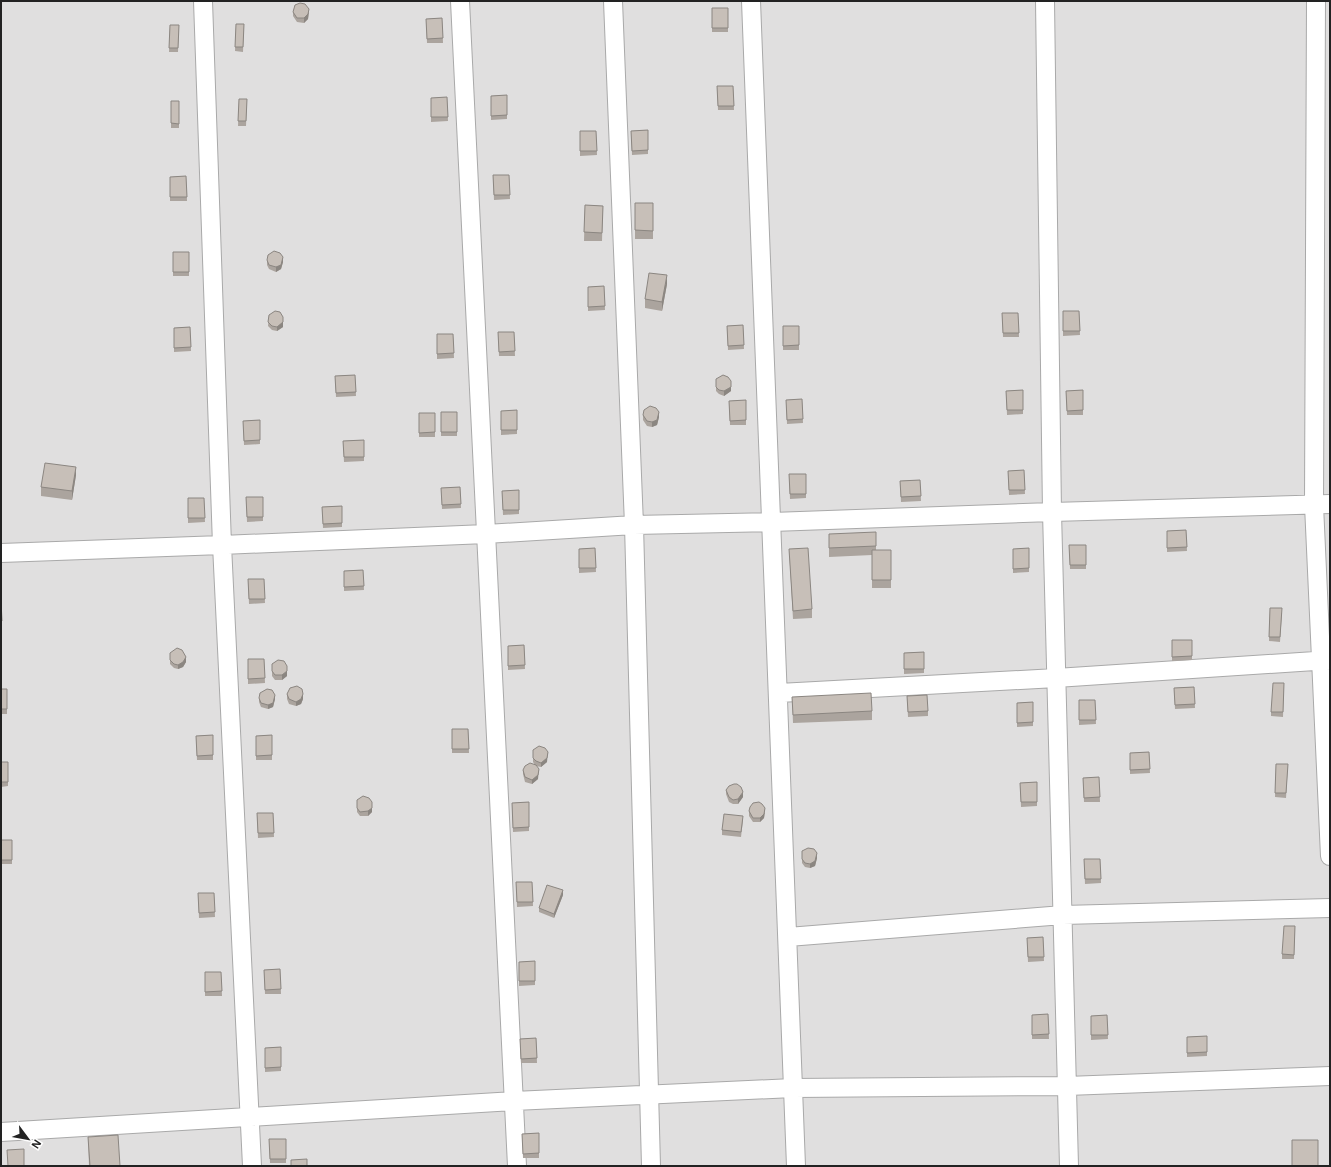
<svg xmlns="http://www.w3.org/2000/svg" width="1331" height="1167" viewBox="0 0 1331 1167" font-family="Arial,sans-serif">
	<rect width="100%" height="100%" fill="#f2efe9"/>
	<path fill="#e0dfdf" d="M1,1H1330V1166H1Z"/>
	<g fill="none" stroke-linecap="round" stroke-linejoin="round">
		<g stroke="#a9a9a9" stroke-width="20">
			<path id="street" d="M203,1L222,545L252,1166
				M460,1L517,1166
				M613,1L634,525L651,1166
				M751,1L796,1166
				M1045,1L1052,512L1069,1166
				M1316,1L1314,505L1330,856
				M1,553L222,545L486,534L634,525L772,522L1052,512L1330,504
				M779,693L1056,678L1330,660
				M788,937L1063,915L1330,908
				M1,1132L514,1101L793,1088L1067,1086L1330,1076"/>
		</g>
		<use href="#street" stroke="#fff" stroke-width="18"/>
	</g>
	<path fill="#aba49e" d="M712,8H728V32H712Z
		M293,12L309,13L308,19L304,23L297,22L293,16Z
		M442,18L443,43H427L426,19Z
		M236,24H244L243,52L235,51Z
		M170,25H179L178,52H169Z
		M717,86H733L734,110H718Z
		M507,95V119L491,120V96Z
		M447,97L448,121L431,122V98Z
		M239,99H247L246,126H238Z
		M171,101H179V128H171Z
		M648,130V154L632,155L631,131Z
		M580,131H596L597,155L580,156Z
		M493,175H509L510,199L494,200Z
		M186,176L187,201H170V177Z
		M635,203H653V239H635Z
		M585,205L603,206L602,241H584Z
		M173,252H189V276H173Z
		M267,260L283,262L281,269L276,272L269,269L267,265Z
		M667,284L662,311L645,308V299Z
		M604,286L605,310L588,311V287Z
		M1063,311H1079L1080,335L1063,336Z
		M1002,313H1018L1019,337H1003Z
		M269,315L283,327L277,331L272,330L268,326Z
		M743,325L744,349L728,350L727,326Z
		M783,326H799V350H783Z
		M190,327L191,351L174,352V328Z
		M498,332H514L515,356H499Z
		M437,334H453L454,358L437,359Z
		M355,375L356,396L336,397L335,376Z
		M716,379L731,391L724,396L719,394L716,391Z
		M1023,390V414L1007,415L1006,391Z
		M1083,390V415H1067L1066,391Z
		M802,399L803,423L787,424L786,400Z
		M746,400V425H730L729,401Z
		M517,410V434L501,435V411Z
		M441,412H457V436H441Z
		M419,413H435V437H419Z
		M643,415L659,417L657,425L652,427L647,426L643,420Z
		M260,420V444L244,445L243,421Z
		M364,440V461L344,462L343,441Z
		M1024,470L1025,494L1009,495L1008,471Z
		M789,474H806V498L790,499Z
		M76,475L72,500L41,496V487Z
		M920,480L921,501L901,502L900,481Z
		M460,487L461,508L442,509L441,488Z
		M519,490V514L503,515L502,491Z
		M246,497H263V521L247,522Z
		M188,498H204L205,522L188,523Z
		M342,506V527L323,528L322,507Z
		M1186,530L1187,551L1167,552V531Z
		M829,534L876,546V550H891V588H872V555L829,557Z
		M1069,545H1086V569H1070Z
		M595,548L596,572L579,573V549Z
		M1029,548V572L1013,573V549Z
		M789,549L812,609V618L793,619Z
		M363,570L364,590L344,591V571Z
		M248,579H264L265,603L249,604Z
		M1270,608L1282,613L1280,642L1269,641Z
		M1172,640H1192V660L1172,661Z
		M524,645L525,669L508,670V646Z
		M924,652V673L904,674V653Z
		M170,653L186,662L183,667L178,669L174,668L170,664Z
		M248,659H264L265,683L248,684Z
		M272,664L287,666V676L282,680H275L272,676Z
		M1284,683L1283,717L1271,716V712Z
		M1194,687L1195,708L1175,709L1174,688Z
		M1,689H7V714H1Z
		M287,694L303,699L301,704L296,706L289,704L287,699Z
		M907,696L928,711V716L908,717Z
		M792,697L872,711V720L793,723Z
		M259,698L275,699L273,707L268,709L261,707L259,702Z
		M1079,700H1095L1096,724L1079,725Z
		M1033,702V726L1017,727V703Z
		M452,729H468L469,753H452Z
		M213,735V760H197L196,736Z
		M272,735V760H256V736Z
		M533,750L547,762L541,767L536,766L538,779L532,784L525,782L523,774V770L535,765L533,762Z
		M1149,752L1150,773L1130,774V753Z
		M1,762H8V786L1,787Z
		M1276,764H1288L1286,798L1275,797Z
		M1099,777L1100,802H1084L1083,778Z
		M1037,782V806L1021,807L1020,783Z
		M726,790L743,797L738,804H733L729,802L726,794Z
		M357,800L372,812L368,816H360L357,812Z
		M529,802V831L513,832L512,803Z
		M749,811L765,813L764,818L760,822H753L749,816Z
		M257,813H273L274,837L258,838Z
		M743,820L741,837L722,835V830Z
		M1,840H12V864H1Z
		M802,851L817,858L815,866L810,868L805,867L802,863Z
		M1084,859H1100L1101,883L1085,884Z
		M516,882H532L533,906L517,907Z
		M198,893H214L215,917L199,918Z
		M563,895L554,918L539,912V908Z
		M1295,926L1294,959H1282V954Z
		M1043,937L1044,961L1028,962L1027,938Z
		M535,961V985L519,986V962Z
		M280,969L281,994H265L264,970Z
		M205,972H221L222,996H205Z
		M1048,1014L1049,1039H1032V1015Z
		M1107,1015L1108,1039L1091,1040V1016Z
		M1207,1036V1056L1187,1057V1037Z
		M536,1038L537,1063H521L520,1039Z
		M281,1047V1071L265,1072V1048Z
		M539,1133V1158H523L522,1134Z
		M88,1137L120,1166H89Z
		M269,1139H286V1163H270Z"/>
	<path fill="#8b8681" d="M309,9L308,19L304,23V18Z
		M283,257V262L281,269L276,272V267Z
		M667,275V284L662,311V302Z
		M283,317V327L277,331V327Z
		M731,381V391L724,396V391Z
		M659,412V417L657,425L652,427V422Z
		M76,467V475L72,500V491Z
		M186,657V662L183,667L178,669V665Z
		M287,671V676L282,680V675Z
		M303,694V699L301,704L296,706V702Z
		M275,695V699L273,707L268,709V705Z
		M548,752L547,762L541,767V763Z
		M539,769L538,779L532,784V780Z
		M743,792V797L738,804V799Z
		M372,802V812L368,816V811Z
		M765,808L764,818L760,822V818Z
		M817,853V858L815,866L810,868V864Z
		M563,890V895L554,918V914Z"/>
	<path fill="#c7bfb8" stroke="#8b8681" d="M300,3L305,4L309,9L308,14L304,18H297L293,12L295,5Z
		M712,8H728V28H712Z
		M442,18L443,38L427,39L426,19Z
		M236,24H244L243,47H235Z
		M170,25H179L178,48H169Z
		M717,86H733L734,106H718Z
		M507,95V115L491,116V96Z
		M447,97L448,117H431V98Z
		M239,99H247L246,121H238Z
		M171,101H179V124L171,123Z
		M648,130V150L632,151L631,131Z
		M580,131H596L597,151H580Z
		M493,175H509L510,195H494Z
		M186,176L187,197H170V177Z
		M635,203H653V231L635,230Z
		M585,205L603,206L602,233L584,232Z
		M274,251L280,253L283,257L281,265L276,267L269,265L267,260L268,255Z
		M173,252H189V272H173Z
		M649,273L667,275L662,302L645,299Z
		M604,286L605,306L588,307V287Z
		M275,311L280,312L283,317V322L277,327L272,326L268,322L269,315Z
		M1063,311H1079L1080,331H1063Z
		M1002,313H1018L1019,333H1003Z
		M743,325L744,345L728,346L727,326Z
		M783,326H799V345L783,346Z
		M190,327L191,347L174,348V328Z
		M498,332H514L515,351L499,352Z
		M437,334H453L454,353L437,354Z
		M355,375L356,392L336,393L335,376Z
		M723,375L728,377L731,381V387L724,391L719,390L716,387V379Z
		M1023,390V410H1007L1006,391Z
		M1083,390V410L1067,411L1066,391Z
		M802,399L803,419L787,420L786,400Z
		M746,400V420L730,421L729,401Z
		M650,406L656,408L659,412L657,420L652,422L647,421L643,415L644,410Z
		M517,410V430H501V411Z
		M441,412H457V432H441Z
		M419,413H435V432L419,433Z
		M260,420V440L244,441L243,421Z
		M364,440V457H344L343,441Z
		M45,463L76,467L72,491L41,487Z
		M1024,470L1025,490H1009L1008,471Z
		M789,474H806V494H790Z
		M920,480L921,496L901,497L900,481Z
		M460,487L461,504L442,505L441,488Z
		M519,490V510H503L502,491Z
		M246,497H263V517H247Z
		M188,498H204L205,518H188Z
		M342,506V523L323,524L322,507Z
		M1186,530L1187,547L1167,548V531Z
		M876,532V546L829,548V534Z
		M1069,545H1086V565H1070Z
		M595,548L596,568H579V549Z
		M808,548L812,609L793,611L789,549Z
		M1029,548V568L1013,569V549Z
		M872,550H891V580H872Z
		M363,570L364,586L344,587V571Z
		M248,579H264L265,599H249Z
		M1,601L2,621H1Z
		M1270,608H1282L1280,637H1269Z
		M1172,640H1192V656L1172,657Z
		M524,645L525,665L508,666V646Z
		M177,648L182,650L186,657L183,662L178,665L174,664L170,660V653Z
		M924,652V669H904V653Z
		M248,659H264L265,678L248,679Z
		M278,660L284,661L287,666V671L282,675H275L272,671V664Z
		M1273,683H1284L1283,712H1271Z
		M297,686L302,689L303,694L301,699L296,702L289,699L287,694L290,688Z
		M1194,687L1195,704L1175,705L1174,688Z
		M1,689H7V709H1Z
		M267,689L272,690L275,695L273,703L268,705L261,703L259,698L260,693Z
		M871,693L872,711L793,715L792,697Z
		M927,695L928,711L908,712L907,696Z
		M1079,700H1095L1096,720H1079Z
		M1033,702V722L1017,723V703Z
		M452,729H468L469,749H452Z
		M213,735V755L197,756L196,736Z
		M272,735V755L256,756V736Z
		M539,746L545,748L548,752L547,758L541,763L536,761L533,758V750Z
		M1149,752L1150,769L1130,770V753Z
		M1,762H8V782H1Z
		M530,763L536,765L539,769L538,775L532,780L525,777L523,770L525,766Z
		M1276,764H1288L1286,793H1275Z
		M1099,777L1100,797L1084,798L1083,778Z
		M1037,782V802H1021L1020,783Z
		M734,784H737L741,787L743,792L738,799L733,800L729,797L726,790L729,786Z
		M363,796L369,798L372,802V808L368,811L360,812L357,808V800Z
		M529,802V827L513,828L512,803Z
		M759,802L762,804L765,808L764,814L760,818H753L749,811L750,807L753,803Z
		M257,813H273L274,833H258Z
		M724,814L743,816L741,832L722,830Z
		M1,840H12V860H1Z
		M808,848L814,849L817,853L815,861L810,864L805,863L802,859V851Z
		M1084,859H1100L1101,879H1085Z
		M516,882H532L533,902H517Z
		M547,885L563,890L554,914L539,908Z
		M198,893H214L215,912L199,913Z
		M1284,926H1295L1294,955L1282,954Z
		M1043,937L1044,957H1028L1027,938Z
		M535,961V981H519V962Z
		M280,969L281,989L265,990L264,970Z
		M205,972H221L222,991L205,992Z
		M1048,1014L1049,1034L1032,1035V1015Z
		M1107,1015L1108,1035H1091V1016Z
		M1207,1036V1052L1187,1053V1037Z
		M536,1038L537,1058L521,1059L520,1039Z
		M281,1047V1067L265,1068V1048Z
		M539,1133V1153L523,1154L522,1134Z
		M118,1135L120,1166H90L88,1137Z
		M269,1139H286V1159H270Z
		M1292,1140H1318V1166H1292Z
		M24,1149V1166H8L7,1150Z
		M307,1159V1166H291V1160Z"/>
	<rect width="1331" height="1167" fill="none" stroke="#222222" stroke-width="4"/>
	<g transform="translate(28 1139) rotate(122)" stroke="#ffffff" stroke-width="3" paint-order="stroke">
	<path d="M0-3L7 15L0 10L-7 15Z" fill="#222222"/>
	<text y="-6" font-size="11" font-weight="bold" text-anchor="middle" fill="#222222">N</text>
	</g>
</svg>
